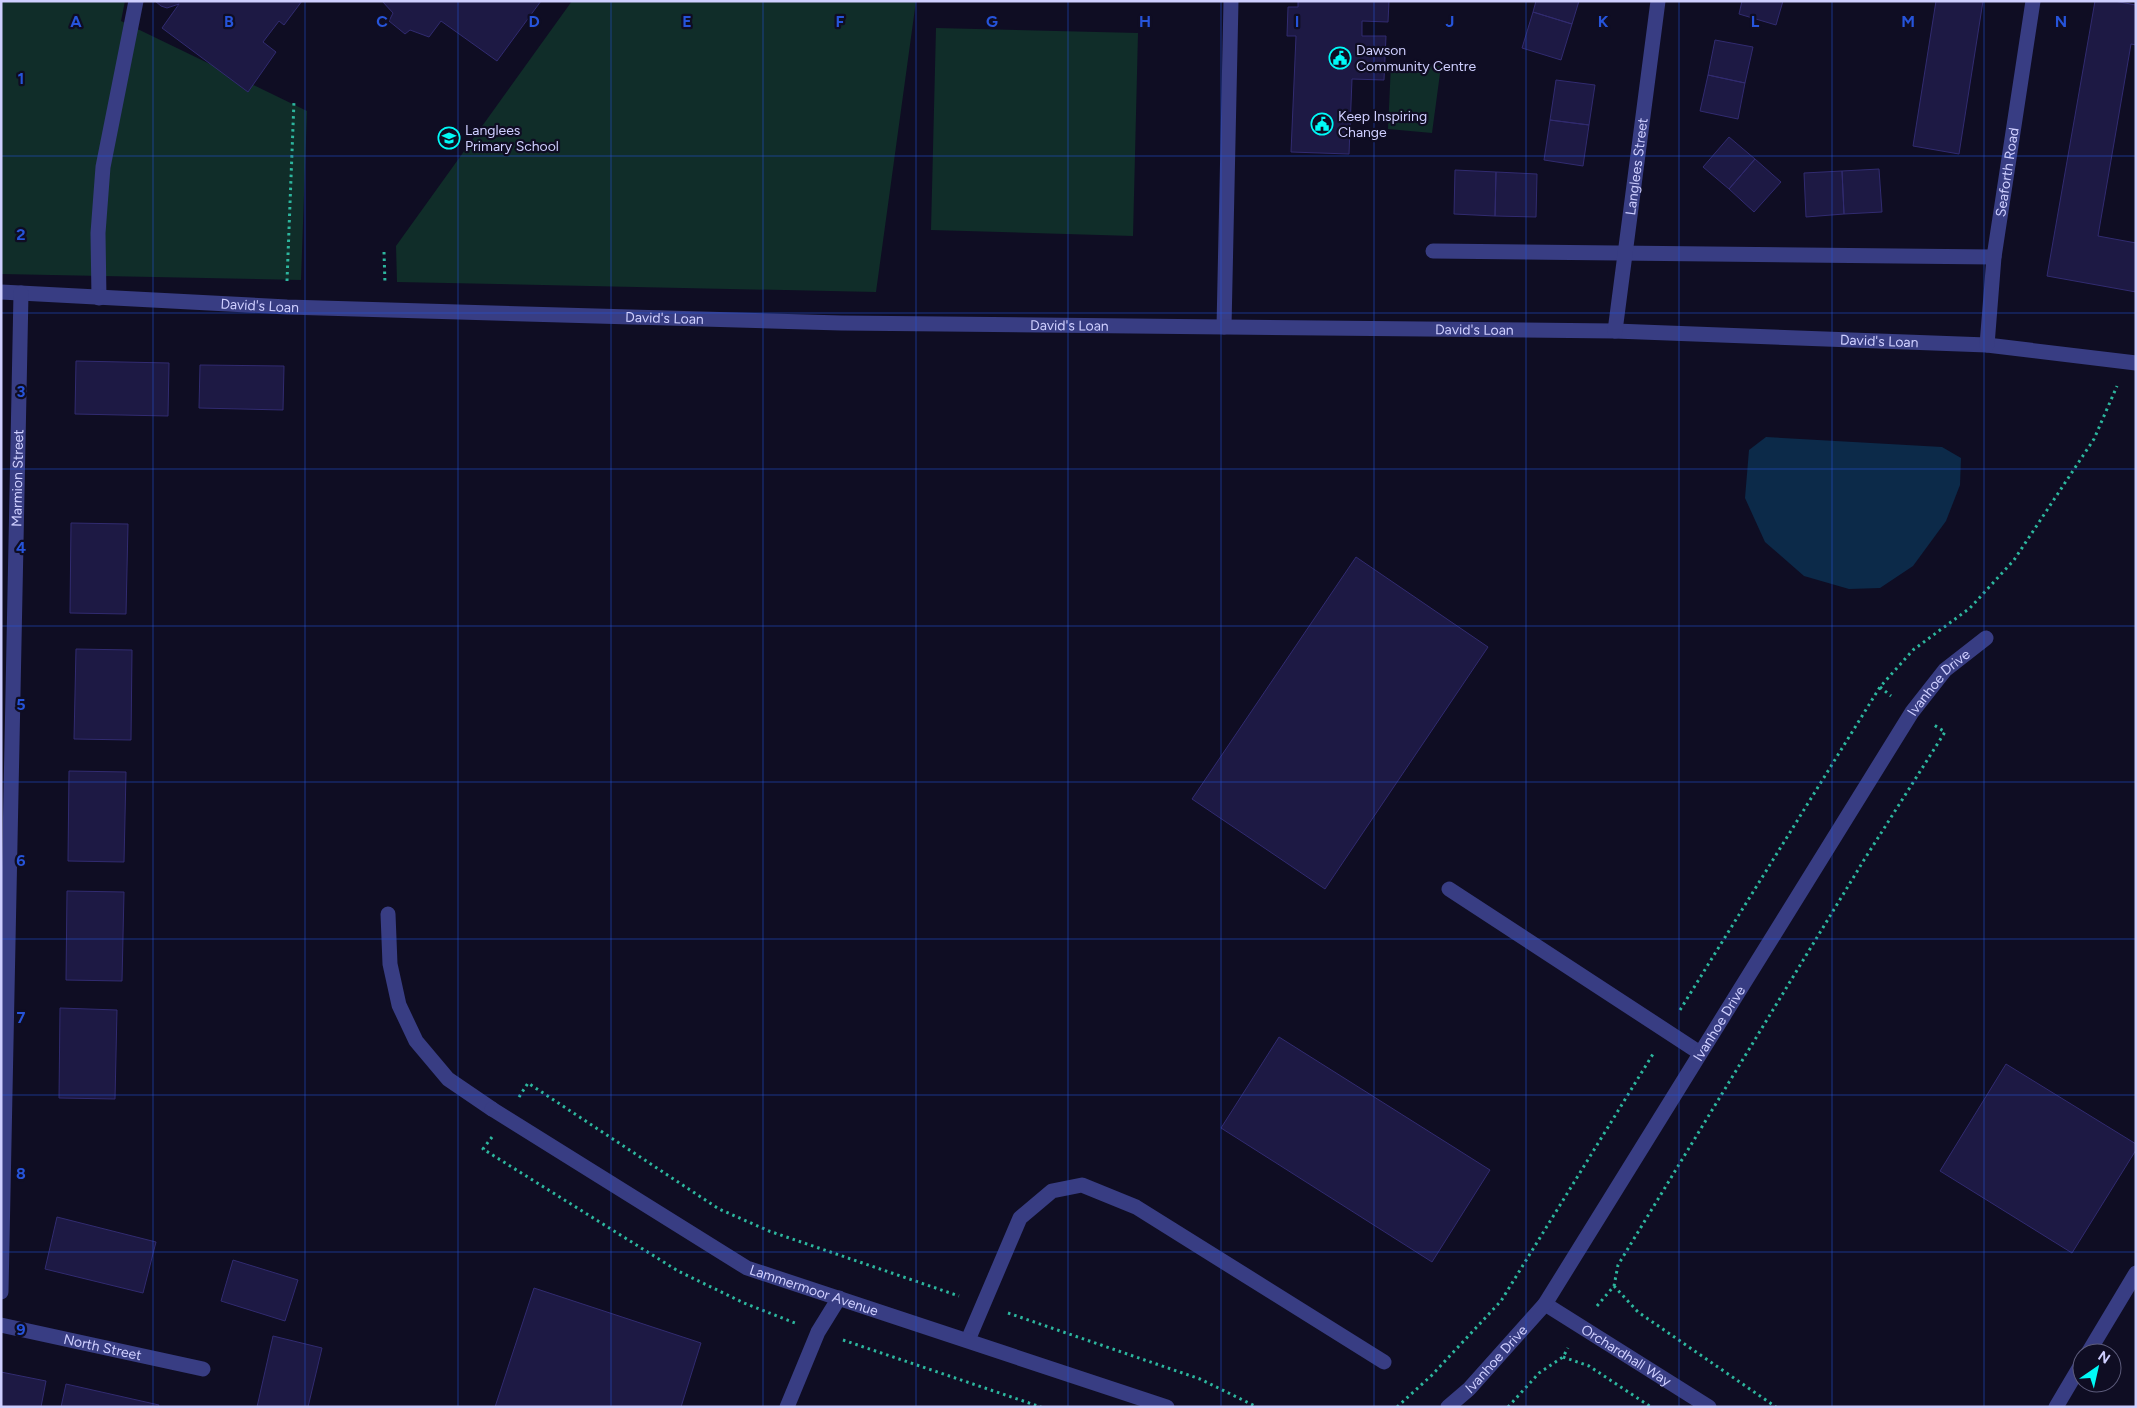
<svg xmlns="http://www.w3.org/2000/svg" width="2137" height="1408" viewBox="0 0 2137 1408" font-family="Figtree,sans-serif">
	<rect width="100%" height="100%" fill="#0f0d23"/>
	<path fill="#102d29" d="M1,1H125L121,21L307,111L301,280L1,274Z
		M572,1H916L876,292L397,282L396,246Z
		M936,28L1138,33L1133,236L931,230Z
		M1391,64L1441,66L1432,133L1388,129Z"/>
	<path fill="#0c2a49" d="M1766,437L1942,447L1961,458L1960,485L1946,521L1913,566L1880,588L1849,589L1804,576L1765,542L1745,498L1749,450Z"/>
	<path fill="#1d1944" stroke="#312b70" d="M155,1H302L284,25L279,21L263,42L276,52L248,92L162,28L179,4L167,8L161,6Z
		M382,1H541L497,61L441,21L429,37L410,30L405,34L389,21L393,13Z
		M1298,1H1389L1388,22L1362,21V36H1386L1384,80L1352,79L1349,154L1291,152L1296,36H1287L1288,7H1298Z
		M1536,1H1579L1572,24L1533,12Z
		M1742,1H1783L1776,25L1739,14Z
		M1936,1H1983L1959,154L1913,146Z
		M2095,1H2114L2136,5V45L2131,44L2098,236L2136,243V292L2047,276Z
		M1533,12L1572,24L1561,60L1522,48Z
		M1715,40L1753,47L1745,83L1708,75Z
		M1708,75L1745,83L1738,119L1700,111Z
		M1556,80L1595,85L1589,125L1550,120Z
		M1550,120L1589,125L1583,166L1544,160Z
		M1729,137L1755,159L1729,189L1703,167Z
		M1755,159L1781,182L1754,212L1729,189Z
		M1879,169L1882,212L1844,214L1842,171Z
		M1455,170L1496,172L1495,216L1454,214Z
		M1842,171L1844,214L1806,217L1804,173Z
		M1496,172L1537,174L1536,217L1495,216Z
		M76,361L169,363L168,416L75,414Z
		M200,365L284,366L283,410L199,408Z
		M71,523L128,524L126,614L70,613Z
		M1356,557L1488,647L1325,889L1192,799Z
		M76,649L132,650L131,740L74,739Z
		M69,771L126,772L124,862L68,861Z
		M67,891L124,892L122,981L66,980Z
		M60,1008L117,1010L115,1099L59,1098Z
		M1279,1037L1490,1170L1432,1262L1221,1128Z
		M2006,1064L2136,1144V1150L2072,1253L1940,1171Z
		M57,1217L156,1242L143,1293L45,1269Z
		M233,1260L298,1280L285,1321L221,1301Z
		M534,1288L701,1343L681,1407H495Z
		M273,1336L322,1348L308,1407H257Z
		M1,1372L46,1381L41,1407H1Z
		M66,1384L159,1405L158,1407H61Z"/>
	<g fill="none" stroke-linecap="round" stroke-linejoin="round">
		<path stroke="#2db69e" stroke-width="3" stroke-dasharray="2.5 4" stroke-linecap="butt" d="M384,252L385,284
			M287,281L294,101
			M1880,687L1891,696
			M1680,1010L1880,687L1913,650L1970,608L2014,560L2094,439L2117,386
			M519,1097L528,1083L719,1209L769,1231L959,1296
			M492,1137L483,1149L678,1271L744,1303L795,1323
			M1614,1286L1638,1312L1776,1407
			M1597,1306L1614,1286L1618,1265L1864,860L1945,732L1934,725
			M1008,1313L1200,1379L1257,1407
			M843,1340L1041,1407
			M1563,1357L1589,1366L1651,1407
			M1397,1407L1432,1375L1501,1301L1653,1054
			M1508,1407L1539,1373L1563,1357L1568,1348"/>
		<path stroke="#383d83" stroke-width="15" d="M99,298L98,233L103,167L136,1
			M1224,327L1231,1
			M1449,889L1700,1053
			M388,914L390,964L399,1005L416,1041L448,1079L492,1109
			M968,1340L1020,1218L1052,1191L1082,1185L1136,1207L1384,1362
			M2088,1353L2136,1273
			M787,1407L818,1332L839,1298
			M2056,1407L2082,1363"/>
		<g stroke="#383d83" stroke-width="15">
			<path d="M1433,251L1994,257"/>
			<path id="s1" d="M1,292L287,307L841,323L1615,331L1987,345L2136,363"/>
			<path id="s2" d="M1615,331L1658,1"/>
			<path id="s3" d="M1987,345L1994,257L2033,1"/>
			<path id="s4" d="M492,1109L747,1268L1167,1407"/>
			<path id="s5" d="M1,1292L21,293"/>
			<path id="s6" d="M1545,1304L1709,1407"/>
			<path id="s7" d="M1,1325L203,1369"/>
			<path id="s8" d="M1448,1407L1469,1389L1545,1304L1912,712L1945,670L1986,638"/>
		</g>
	</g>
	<path fill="none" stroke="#2654da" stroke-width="1" stroke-opacity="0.55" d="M153,1V1407M305,1V1407M458,1V1407M611,1V1407M763,1V1407M916,1V1407M1068,1V1407M1221,1V1407M1374,1V1407M1526,1V1407M1679,1V1407M1832,1V1407M1984,1V1407M1,156H2136M1,313H2136M1,469H2136M1,626H2136M1,782H2136M1,939H2136M1,1095H2136M1,1252H2136"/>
	<defs>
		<g id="civic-ring" transform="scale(1.125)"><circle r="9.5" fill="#0f0d23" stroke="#00faf7" stroke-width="1.5"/><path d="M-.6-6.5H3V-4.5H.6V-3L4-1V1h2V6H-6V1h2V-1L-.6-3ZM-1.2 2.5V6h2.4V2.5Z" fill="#00faf7"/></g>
		<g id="school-ring" transform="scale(1.125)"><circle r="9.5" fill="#0f0d23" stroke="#00faf7" stroke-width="1.5"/><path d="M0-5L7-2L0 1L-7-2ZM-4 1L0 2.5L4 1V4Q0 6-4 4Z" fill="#00faf7"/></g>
	</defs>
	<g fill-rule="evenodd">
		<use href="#civic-ring" x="1340" y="58"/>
		<use href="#civic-ring" x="1322" y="124"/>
		<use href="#school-ring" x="449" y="138"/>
	</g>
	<g text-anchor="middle" stroke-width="4.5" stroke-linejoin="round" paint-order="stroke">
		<g font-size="14" fill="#cfcfff" stroke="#0f0d23" text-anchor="start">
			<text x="1356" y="55">Dawson<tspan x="1356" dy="16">Community Centre</tspan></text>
			<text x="1338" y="121">Keep Inspiring<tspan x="1338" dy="16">Change</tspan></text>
			<text x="465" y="135">Langlees<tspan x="465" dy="16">Primary School</tspan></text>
		</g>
		<g font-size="14" fill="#cfcfff" stroke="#0f0d23">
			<text dy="5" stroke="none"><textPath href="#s2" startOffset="166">Langlees Street</textPath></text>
			<text dy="5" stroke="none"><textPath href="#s3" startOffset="174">Seaforth Road</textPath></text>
			<text dy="5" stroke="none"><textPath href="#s1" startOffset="259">David's Loan</textPath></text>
			<text dy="5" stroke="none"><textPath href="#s1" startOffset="664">David's Loan</textPath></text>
			<text dy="5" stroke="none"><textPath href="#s1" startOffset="1069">David's Loan</textPath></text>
			<text dy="5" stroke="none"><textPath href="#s1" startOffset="1474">David's Loan</textPath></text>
			<text dy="5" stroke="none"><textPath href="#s1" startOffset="1879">David's Loan</textPath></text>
			<text dy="5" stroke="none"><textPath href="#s5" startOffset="814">Marmion Street</textPath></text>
			<text dy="5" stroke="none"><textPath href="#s8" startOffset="878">Ivanhoe Drive</textPath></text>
			<text dy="5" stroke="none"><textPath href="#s8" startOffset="472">Ivanhoe Drive</textPath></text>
			<text dy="5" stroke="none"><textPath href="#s4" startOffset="371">Lammermoor Avenue</textPath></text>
			<text dy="5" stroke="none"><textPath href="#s7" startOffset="104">North Street</textPath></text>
			<text dy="5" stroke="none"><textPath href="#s6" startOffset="96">Orchardhall Way</textPath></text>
			<text dy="5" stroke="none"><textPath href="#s8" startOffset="68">Ivanhoe Drive</textPath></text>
		</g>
	</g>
	<g font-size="16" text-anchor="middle" font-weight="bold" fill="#2654da" stroke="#0f0d23" stroke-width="4.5" stroke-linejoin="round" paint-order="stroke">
		<text x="76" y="27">A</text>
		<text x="229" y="27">B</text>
		<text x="382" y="27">C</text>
		<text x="534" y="27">D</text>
		<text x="687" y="27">E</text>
		<text x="840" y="27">F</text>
		<text x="992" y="27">G</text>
		<text x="1145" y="27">H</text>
		<text x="1297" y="27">I</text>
		<text x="1450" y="27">J</text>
		<text x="1603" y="27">K</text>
		<text x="1755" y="27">L</text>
		<text x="1908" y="27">M</text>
		<text x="2061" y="27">N</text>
		<text x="21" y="84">1</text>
		<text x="21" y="240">2</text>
		<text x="21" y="397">3</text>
		<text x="21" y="553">4</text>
		<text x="21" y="710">5</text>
		<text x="21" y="866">6</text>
		<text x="21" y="1023">7</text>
		<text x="21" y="1179">8</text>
		<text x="21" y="1335">9</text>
	</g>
	<rect width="2137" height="1408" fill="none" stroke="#cfcfff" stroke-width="5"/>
	<g transform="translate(2097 1368) rotate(34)"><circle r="24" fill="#0f0d23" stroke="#5c5b7b"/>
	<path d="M0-4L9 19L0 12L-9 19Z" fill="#00faf7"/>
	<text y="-8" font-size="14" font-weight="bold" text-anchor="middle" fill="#cfcfff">N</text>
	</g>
</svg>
